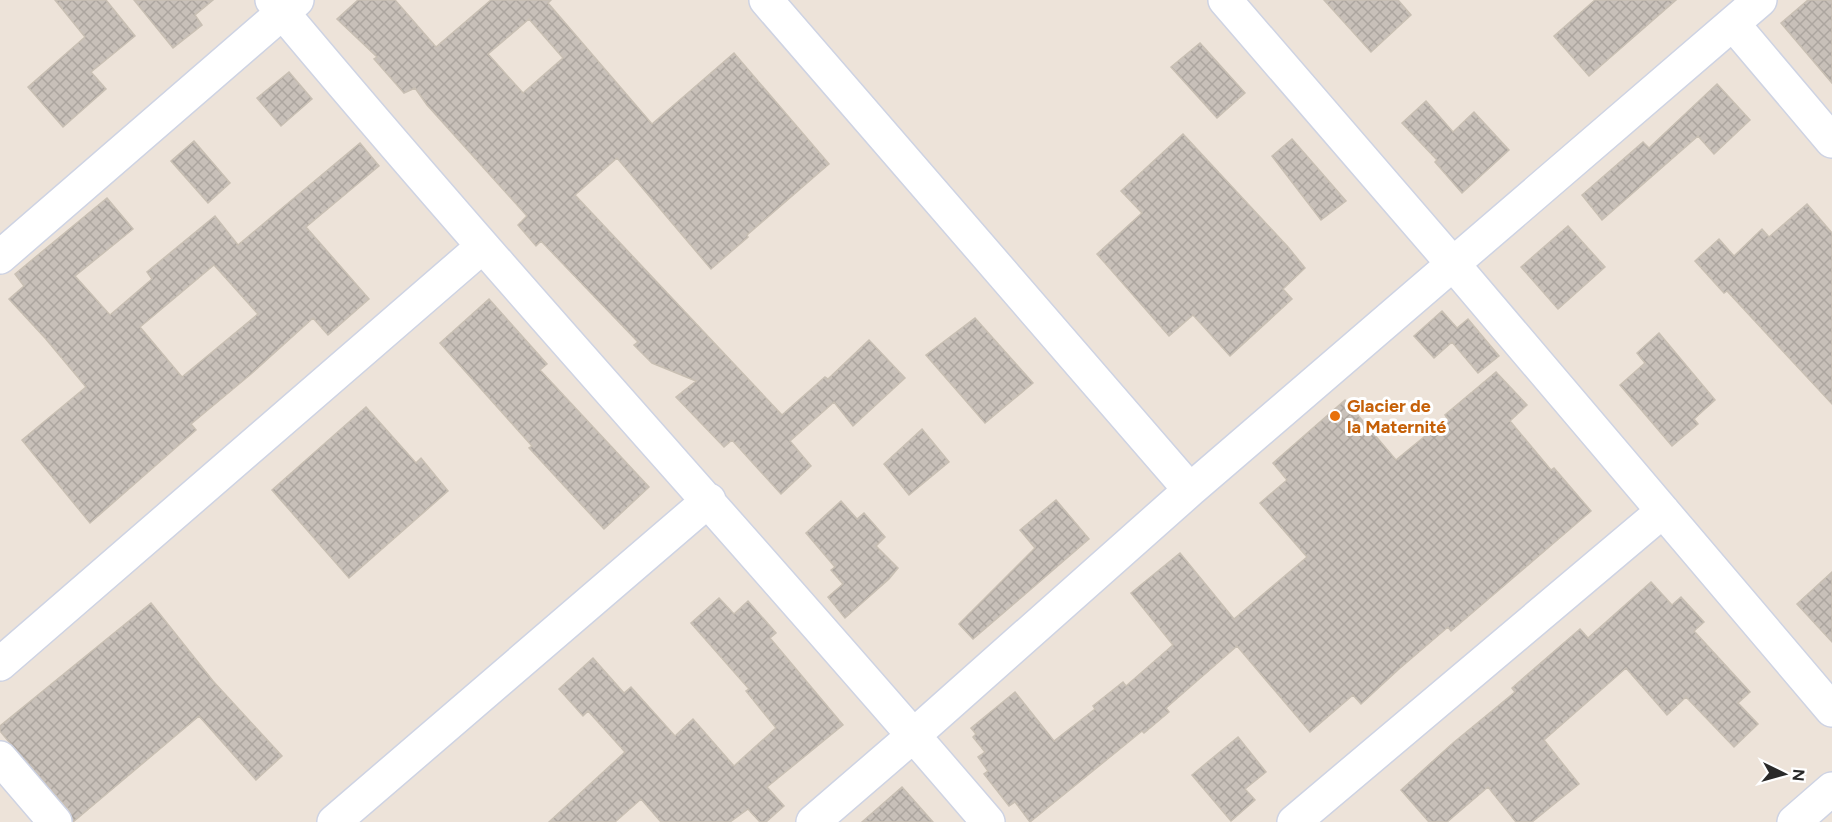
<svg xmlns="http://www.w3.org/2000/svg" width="1832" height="822" viewBox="0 0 1832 822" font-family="Figtree,sans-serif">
	<defs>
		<pattern id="building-cross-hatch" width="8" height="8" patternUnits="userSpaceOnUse" patternTransform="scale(1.5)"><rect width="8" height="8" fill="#c8c0b9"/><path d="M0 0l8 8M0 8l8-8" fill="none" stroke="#aca59f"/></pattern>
	</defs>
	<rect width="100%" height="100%" fill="#ede3d9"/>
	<path fill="url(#building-cross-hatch)" stroke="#c8bfb3" stroke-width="1.5" fill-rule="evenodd" d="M55,0H106L135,36L91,72L106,89L63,127L28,87L85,37Z
		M134,0H213L195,15L202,25L173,48Z
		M358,0H395L436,47L491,0H551L548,3L652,124L734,53L829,164L747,235L748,237L711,269L617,158L575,195L782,415L825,377L828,379L869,340L905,378L853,426L834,402L790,441L811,466L781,494L732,440L724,447L676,397L696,381L652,363L634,345L638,342L541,241L536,246L518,225L527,216L427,105L415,88L404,93L374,59L377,57L337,19ZM529,19L563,58L523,93L488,54Z
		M1324,0H1398L1411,15L1371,52Z
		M1595,0H1676L1589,76L1554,36Z
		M1808,0H1832V83L1781,23Z
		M1200,43L1245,93L1217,118L1171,67Z
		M289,72L312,99L281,126L257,98Z
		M1717,84L1750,120L1714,154L1698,136L1602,220L1582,195L1643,142L1649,148Z
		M1426,101L1453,132L1474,112L1509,150L1462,193L1435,162L1437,160L1402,123Z
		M1183,134L1288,247L1305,268L1283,289L1292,299L1230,356L1193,315L1169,336L1097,254L1142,213L1121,191Z
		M1292,139L1346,201L1321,220L1272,156Z
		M194,141L230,183L208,203L171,161Z
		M360,143L379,166L306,227L369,299L328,335L313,318L251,374L191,424L196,430L90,523L22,440L86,387L45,338L9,299L24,286L15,274L107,198L133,229L75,276L110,315L152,279L147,272L215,216L238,245ZM214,265L258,314L182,377L140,327Z
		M1807,204L1832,233V404L1727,291L1724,293L1695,261L1719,239L1734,256L1762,229L1769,237Z
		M1568,226L1605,267L1558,309L1521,267Z
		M489,299L547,364L540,370L649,487L604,529L529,448L532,446L440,343Z
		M1442,311L1457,328L1468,319L1499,356L1478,373L1452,342L1434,358L1414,336Z
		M975,318L1033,383L985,423L926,355Z
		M1659,333L1715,400L1694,419L1698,424L1672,446L1620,385L1645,363L1637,353Z
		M1496,372L1527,405L1510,421L1551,470L1554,468L1591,511L1451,631L1448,627L1399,669L1361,704L1353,695L1310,732L1237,646L1166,708L1169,712L1144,733L1142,731L1030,822L1015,802L1009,806L984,774L988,771L978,757L985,752L973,737L976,734L971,728L1015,692L1054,741L1095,709L1093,706L1123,682L1126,686L1173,645L1131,593L1180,553L1234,619L1307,557L1260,503L1287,480L1273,463L1345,400L1396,460L1447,418L1445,415Z
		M366,407L416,463L421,458L448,491L349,578L272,490Z
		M922,429L949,462L909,495L884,464Z
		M1056,500L1089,539L973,639L959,624L1035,548L1020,530Z
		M841,501L857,519L864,513L885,537L876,546L898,568L889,579L845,618L828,597L843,584L831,570L835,567L806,533Z
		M1832,572V642L1797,604Z
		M1651,582L1672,605L1681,597L1704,622L1694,631L1750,692L1738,703L1758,724L1734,747L1686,697L1667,715L1626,668L1544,740L1579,784L1532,822H1516L1488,787L1447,822H1429L1401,790L1453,743L1515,692L1512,688L1580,629L1588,638Z
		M719,598L734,614L748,601L776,633L770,638L843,725L767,787L784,806L766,822H760L748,809L730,822H661L641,799L615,822H549L625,752L588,711L583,716L559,689L593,658L624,693L631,687L675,736L693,719L734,766L776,728L746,691L749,689L691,623Z
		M151,603L213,681L282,756L256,780L199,716L73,822L69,810L10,743L0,731V726Z
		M1238,737L1266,772L1245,789L1255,800L1231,821L1192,775Z
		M902,787L933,822H862Z"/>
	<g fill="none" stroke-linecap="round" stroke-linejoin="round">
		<g stroke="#ced3e3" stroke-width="36">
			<path id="minor" d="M272,0C505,279 752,546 988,822
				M766,0L1190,490
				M1225,0L1453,264L1832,710
				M1733,24L1832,141
				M0,257L297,0
				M0,664L482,247
				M0,758L55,822
				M334,822L709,500
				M813,822L914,735L1190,490L1760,0
				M1294,822L1663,511
				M1794,822L1832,789"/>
		</g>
		<use href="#minor" stroke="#fff" stroke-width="33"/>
	</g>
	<circle fill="#e8710a" stroke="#fff" stroke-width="2" cx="1335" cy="416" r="6"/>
	<g text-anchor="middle" stroke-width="6" stroke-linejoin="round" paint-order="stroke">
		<g font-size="18" font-weight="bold" fill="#c56008" stroke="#fff" text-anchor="start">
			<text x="1347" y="412">Glacier de<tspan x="1347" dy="21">la Maternité</tspan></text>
		</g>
	</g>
	<g transform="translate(1784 774) rotate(95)" stroke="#ffffff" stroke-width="4.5" paint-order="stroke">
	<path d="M0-4.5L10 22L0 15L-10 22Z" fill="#292929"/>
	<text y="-9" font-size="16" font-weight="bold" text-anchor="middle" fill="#292929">N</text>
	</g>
</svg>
